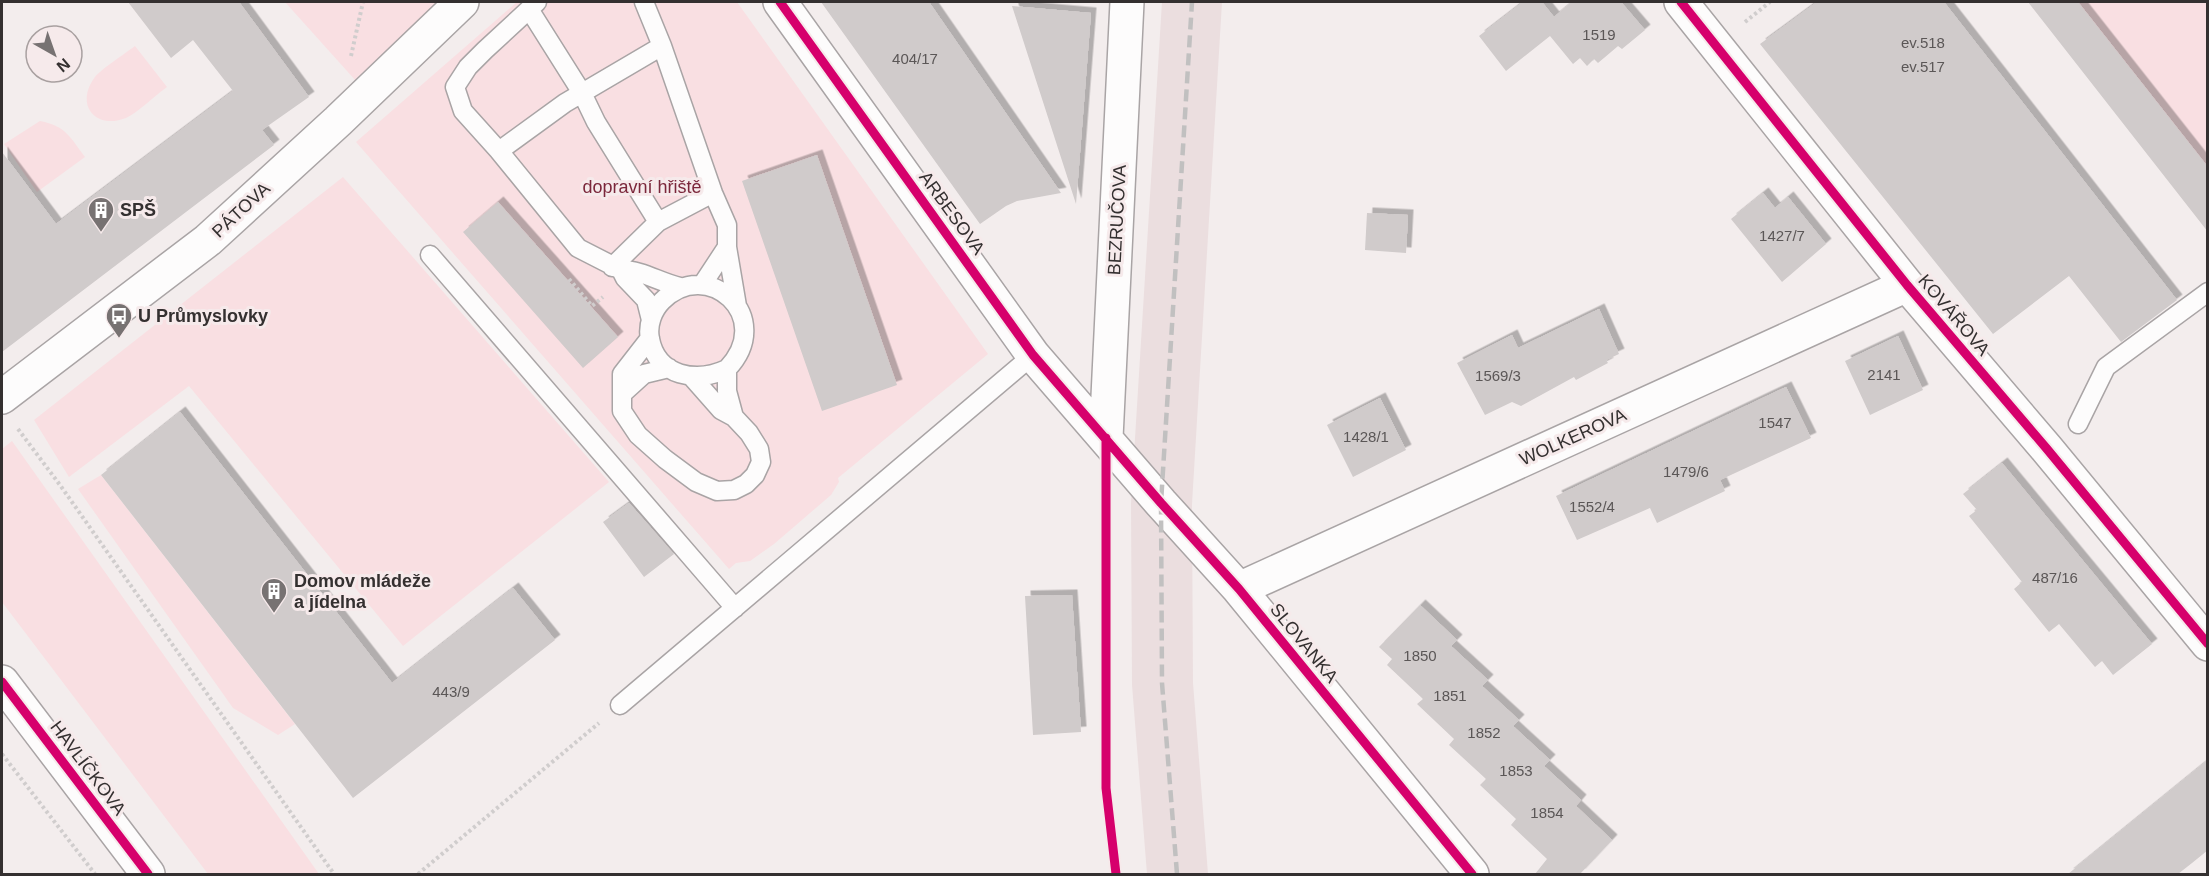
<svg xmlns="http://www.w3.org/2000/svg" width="2209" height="876" viewBox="0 0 2209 876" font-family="Helvetica,sans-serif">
	<defs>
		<filter id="shadow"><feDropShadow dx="5.5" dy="-5.5" stdDeviation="0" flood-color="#0004"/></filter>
	</defs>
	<rect width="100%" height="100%" fill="#f3eded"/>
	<path fill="#ebdedf" d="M1162,2H1222L1192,504L1193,683L1208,874H1147L1132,685L1131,503Z"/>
	<path fill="#f9dfe2" d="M285,2H441L356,81Z
		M517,2H737L988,354L838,478L839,482L831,495L774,544L750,561L736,563L729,569L356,142Z
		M2077,2H2207V168Z
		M135,46L167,87C157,94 136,114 126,118C96,130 74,105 95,77C100,70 126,53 135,46Z
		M40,121C66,126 70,137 85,157L37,192L4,144Z
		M343,177L609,482L403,646L189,386L69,477L34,420Z
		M12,441L319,874H208L2,602V449Z
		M101,475L295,724L278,735L233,708L78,489Z"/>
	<path fill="#d0cbcb" filter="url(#shadow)" d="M128,2H239L309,97L262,130L274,145L2,352V152L56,224L233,91L193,40L171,58Z
		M821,2H929L1061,193L1017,201L1006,206L980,224Z
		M1523,2H1542L1554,17L1572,2H1621L1645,30L1622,49L1618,46L1598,63L1594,59L1587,66L1580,58L1573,64L1550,36L1506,71L1479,36Z
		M1817,2H1944L2177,300L2121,342L2069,276L1993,334L1760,44Z
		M2028,2H2078L2208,167V232Z
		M1012,6L1091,13L1076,204Z
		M817,155L897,385L822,411L742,181Z
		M1763,193L1775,208L1788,197L1826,244L1782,282L1731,219Z
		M498,202L618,337L583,368L463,232Z
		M1367,213L1408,215L1406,253L1365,250Z
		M1599,309L1619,354L1606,360L1608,363L1576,380L1574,377L1521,406L1512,402L1485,415L1457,363L1512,335L1518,348Z
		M1898,336L1923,390L1870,415L1845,361Z
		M1786,387L1811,438L1720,480L1725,491L1657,523L1650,508L1577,540L1556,496Z
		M1380,398L1406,450L1353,477L1327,425Z
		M180,412L392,683L513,588L555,640L353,798L101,475Z
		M2002,463L2152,644L2113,675L2102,661L2095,667L2059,624L2049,632L2014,589L2022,582L1969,516L1977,510L1963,494Z
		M629,503L674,554L644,577L603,522Z
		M1072,595L1081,732L1033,735L1025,596Z
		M1420,605L1457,640L1451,646L1488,680L1482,686L1519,720L1513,726L1550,760L1544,766L1581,800L1576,806L1612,840L1580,874H1535L1547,859L1511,825L1516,819L1480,785L1486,779L1449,745L1454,739L1417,704L1423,699L1387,665L1392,659L1379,647Z
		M2208,760V850L2192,863L2178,874H2068Z"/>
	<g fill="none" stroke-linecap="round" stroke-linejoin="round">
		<g stroke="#a9a4a5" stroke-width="21">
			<path id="service" d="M537,2L485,50L468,67L455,87L463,111L499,151L578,248L621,270L625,278L646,300L651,320
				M644,2L662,46L713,193L727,225V247L737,306
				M529,9L582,93L596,122L658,222
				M499,151L565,103L662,46
				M430,255L735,608
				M612,267L658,222L713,193
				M621,270C642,270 659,282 680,287
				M702,285L727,247
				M650,338L622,374V411L638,435L665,459L696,482L717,491L734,490L746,484L755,475L761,462L759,449L749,433L734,417L721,410L691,376
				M727,369C697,383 657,377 650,339C647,325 653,310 662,301C707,255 777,317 727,369V391L734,417
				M622,394L644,374L669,368
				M2078,424L2106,367L2208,292
				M620,705L1033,355"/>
		</g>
		<g stroke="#a9a4a5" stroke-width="36">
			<path id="minor" d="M780,2L1033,355L1161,503L1239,589L1472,874
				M1681,2L1907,285L2047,449L2208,644
				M2,397L208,240L338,121L462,2
				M1106,438L1127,2
				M1239,589L1907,285
				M2,682L148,874"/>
		</g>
		<path stroke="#d0cdcd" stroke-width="4" stroke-dasharray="3 3" stroke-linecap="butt" d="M1745,22L1770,2
			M351,56L363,2
			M569,279L592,306L603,297
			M18,429L60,485L334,874
			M2,754L95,874
			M418,874L599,723"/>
		<use href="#service" stroke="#fdfcfc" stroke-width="18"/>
		<use href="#minor" stroke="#fdfcfc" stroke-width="33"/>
		<path stroke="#c1c0c0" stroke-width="4.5" stroke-dasharray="12 6" stroke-linecap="butt" d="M1177,874L1162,683L1161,503L1192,2"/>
		<g stroke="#f6eaeb" stroke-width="13">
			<path id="cycleway" d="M780,2L1033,355L1161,503L1239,589L1472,874
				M1681,2L1907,285L2047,449L2208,644
				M1106,438V788L1116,874
				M2,682L148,874"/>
		</g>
		<use href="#cycleway" stroke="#d6006c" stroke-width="9"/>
	</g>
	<defs>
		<g id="building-pin" transform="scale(1.35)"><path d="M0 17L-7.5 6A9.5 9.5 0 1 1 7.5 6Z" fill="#777272" stroke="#f6eaeb"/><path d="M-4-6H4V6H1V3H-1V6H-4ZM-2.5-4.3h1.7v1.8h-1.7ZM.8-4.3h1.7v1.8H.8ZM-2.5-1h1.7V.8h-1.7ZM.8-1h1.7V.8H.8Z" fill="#fff"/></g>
		<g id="bus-pin" transform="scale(1.35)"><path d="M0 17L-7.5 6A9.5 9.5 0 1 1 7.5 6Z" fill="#777272" stroke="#f6eaeb"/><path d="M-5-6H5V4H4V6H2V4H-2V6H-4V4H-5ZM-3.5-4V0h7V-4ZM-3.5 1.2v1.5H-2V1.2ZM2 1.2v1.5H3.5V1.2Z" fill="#fff"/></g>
	</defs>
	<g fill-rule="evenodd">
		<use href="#building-pin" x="101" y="210"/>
		<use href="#bus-pin" x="119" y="316"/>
		<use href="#building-pin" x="274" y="591"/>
	</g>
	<g text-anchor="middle" stroke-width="6" stroke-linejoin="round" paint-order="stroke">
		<g font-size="15" fill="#5b5757">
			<text x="1599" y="40">1519</text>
			<text x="1923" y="48">ev.518</text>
			<text x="915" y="64">404/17</text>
			<text x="1923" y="72">ev.517</text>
			<text x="1782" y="241">1427/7</text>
			<text x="1884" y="380">2141</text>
			<text x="1498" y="381">1569/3</text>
			<text x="1775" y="428">1547</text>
			<text x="1366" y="442">1428/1</text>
			<text x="1686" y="477">1479/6</text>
			<text x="1592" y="512">1552/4</text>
			<text x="2055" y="583">487/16</text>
			<text x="1420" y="661">1850</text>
			<text x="451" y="697">443/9</text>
			<text x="1450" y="701">1851</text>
			<text x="1484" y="738">1852</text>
			<text x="1516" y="776">1853</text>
			<text x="1547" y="818">1854</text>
		</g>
		<g font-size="18" fill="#7b273b" stroke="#f6eaeb">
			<text x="642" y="193">dopravní hřiště</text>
		</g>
		<g font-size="18" font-weight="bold" fill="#343030" stroke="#f6eaeb" text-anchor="start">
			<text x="120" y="216">SPŠ</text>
			<text x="138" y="322">U Průmyslovky</text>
			<text x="294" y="587">Domov mládeže<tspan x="294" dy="21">a jídelna</tspan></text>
		</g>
		<g font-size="18" fill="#343030" stroke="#f6eaeb">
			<text transform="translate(241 210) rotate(-43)" y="6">PÁTOVA</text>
			<text transform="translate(952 213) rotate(54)" y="6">ARBESOVA</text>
			<text transform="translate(1117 220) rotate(-87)" y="6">BEZRUČOVA</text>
			<text transform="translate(1954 315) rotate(50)" y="6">KOVÁŘOVA</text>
			<text transform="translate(1573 437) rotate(-24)" y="6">WOLKEROVA</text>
			<text transform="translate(1304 643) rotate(51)" y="6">SLOVANKA</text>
			<text transform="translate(88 768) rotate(53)" y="6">HAVLÍČKOVA</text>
		</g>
	</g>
	<rect width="2209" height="876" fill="none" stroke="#343030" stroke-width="6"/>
	<g transform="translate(54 54) rotate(140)"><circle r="28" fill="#f6eaeb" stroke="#a8a0a0" stroke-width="1.5"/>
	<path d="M0-4.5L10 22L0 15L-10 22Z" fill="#777272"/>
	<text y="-9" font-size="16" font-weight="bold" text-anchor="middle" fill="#343030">N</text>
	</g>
</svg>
